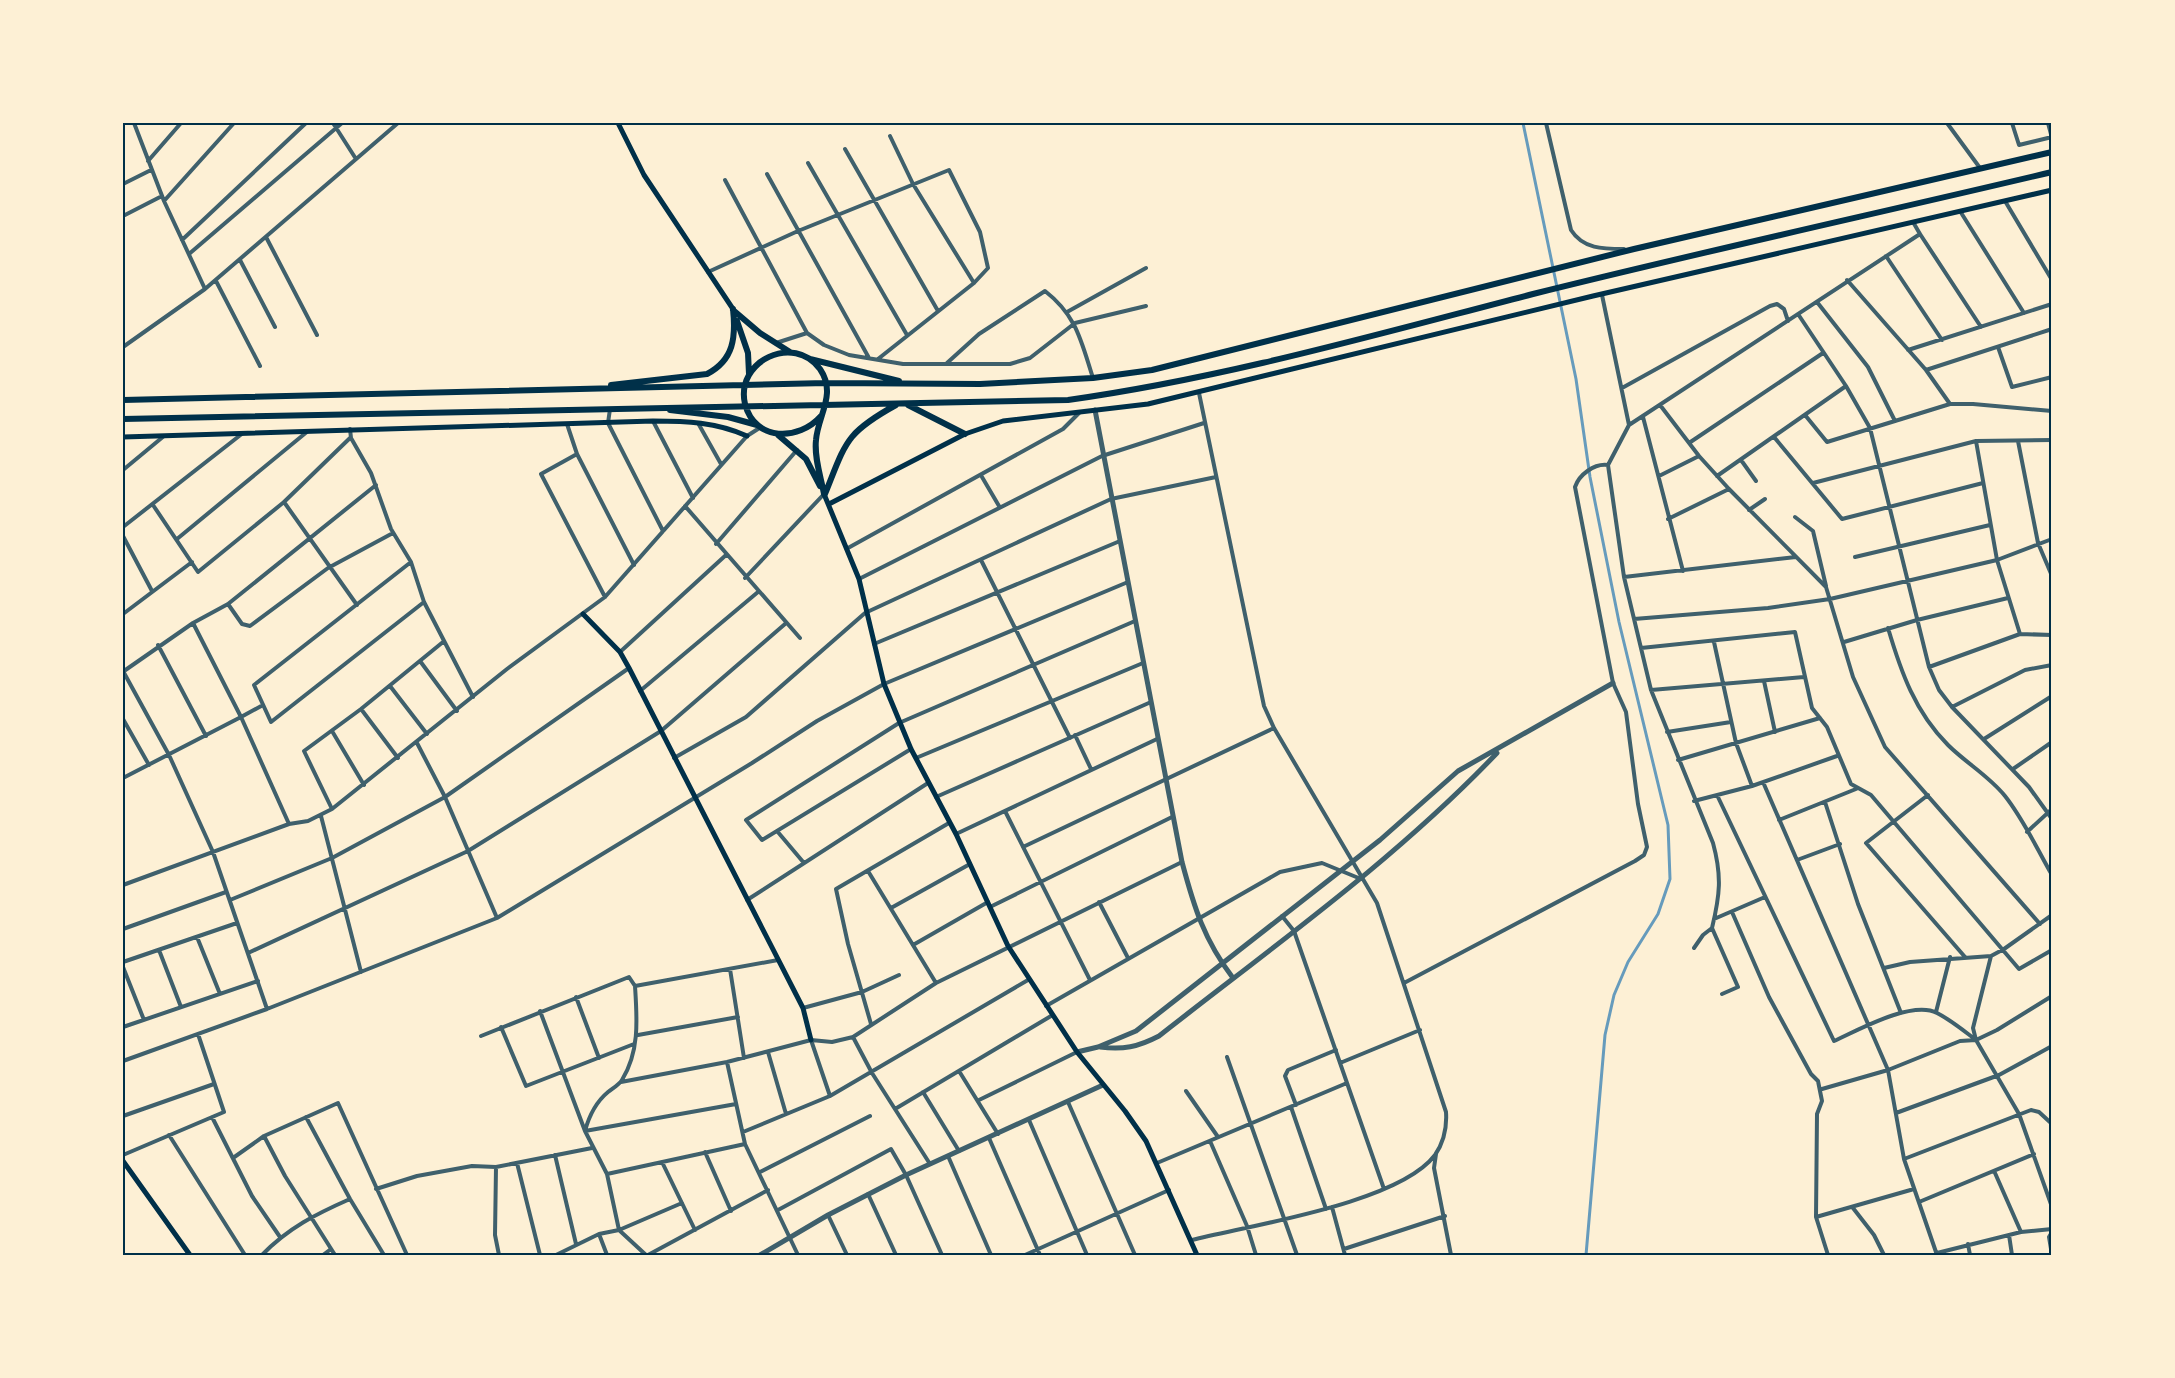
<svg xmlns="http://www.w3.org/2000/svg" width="2175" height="1378" viewBox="0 0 2175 1378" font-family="'Crimson Pro',serif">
	<rect width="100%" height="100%" fill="#fdf0d5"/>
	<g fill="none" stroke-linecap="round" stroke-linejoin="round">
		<path stroke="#669bbc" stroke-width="3" d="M1523,123L1576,379L1590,477L1619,622L1668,825L1670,879L1658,914L1628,962L1614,995L1605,1035L1586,1255"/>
		<path stroke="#3f606c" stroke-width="4" d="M134,123L164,201L205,289
			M333,123L356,159
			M1546,123L1571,230C1583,249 1603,249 1624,249
			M1947,123L1980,168
			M2012,123L2019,145L2052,137
			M2048,123L2052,138
			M890,136L913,184L974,283
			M845,149L938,311
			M148,161L181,123
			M808,163L907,335
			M767,174L869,358
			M725,180L807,333L824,345L849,355L903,364H1010L1030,358L1075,323L1146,306
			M123,184L151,170
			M164,201L234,123
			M2005,201L2052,280
			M1960,211L2024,313
			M123,216L162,196
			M1920,234L1981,327
			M266,237L317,335
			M182,240L306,123
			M189,254L342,123
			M1886,256L1942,340
			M240,260L275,327
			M708,272L798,231L949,170L980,232L988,268L974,283L878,359
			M1847,280L1926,370L1950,404
			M216,281L260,366
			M1602,295L1629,425
			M1817,302L1868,367L1895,421
			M1067,312L1146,268
			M1798,314L1846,386L1870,428L1929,667L1939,690L1952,707L2029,787L2052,819
			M776,343L807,333
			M123,347L205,289L398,123
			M1998,347L2012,387L2052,377
			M1908,350L2052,304
			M947,363L979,334L1045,291C1077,316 1081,341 1093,378
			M1926,370L2052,329
			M1622,388L1770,306L1777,304L1784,309L1788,321
			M1660,405L1699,456L1729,489L1826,587L1853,677L1885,747L2040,924
			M610,409L608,423L663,531
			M1805,415L1827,442L1950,404H1973L2052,411
			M1643,417L1683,571
			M653,421L693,498
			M698,423L721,464
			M567,424L577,454L634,565
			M350,429L351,438L371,473L391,529L411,562L424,602L473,697
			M1774,437L1842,519L1983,483
			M1976,441L1997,560L2020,634
			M2018,441L2038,543L2052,576
			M1689,443L1823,353
			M577,454L541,474L605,597
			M1741,460L1756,481
			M1608,465L1624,577L1651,690L1713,843C1722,876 1720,895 1712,928L1703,935L1694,948
			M1608,465L1629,425L1920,234L1913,222
			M123,470L164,436
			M1659,476L1699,456
			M1717,476L1846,386
			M982,477L999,506
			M1813,483L1976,441L2052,440
			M284,502L357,605
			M153,505L198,572L284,502L350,438
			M685,506L800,638
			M1749,510L1765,499
			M1795,517L1813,531L1826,586
			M1668,519L1729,489
			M123,527L243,433
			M123,536L152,591
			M177,539L308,431
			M716,544L797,450
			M848,548L1063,429L1079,413
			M1855,557L1990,525
			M981,560L1070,738
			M411,562L254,685L271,722L424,602
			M1624,577L1796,557
			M745,578L824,494
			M859,579L1102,456L1204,423
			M228,604L242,624L250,626L328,568L393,533
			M123,614L192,562
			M1634,619L1768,608L1830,599L1997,560L2052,539
			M193,623L241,717L263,705
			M1888,628C1901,672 1915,712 1948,745C1966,763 1989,776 2005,796C2024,820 2037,849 2052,875
			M1714,642L1736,743L1752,786
			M1844,642L1917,620L2008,598
			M874,644L1120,541
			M158,645L206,736
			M1641,648L1795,632L1812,708L1827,727L1851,784L1871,795L2019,969L2052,950
			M620,652L726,555
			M420,661L457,711
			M1929,667L2020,634L2052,635
			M123,671L169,755L213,852L267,1009
			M124,671L193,623L228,604L376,485
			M1764,681L1775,732
			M390,686L427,734
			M1651,690L1804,677
			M640,691L758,592
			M1952,707L2025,670L2052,665
			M361,709L398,758
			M123,719L149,765
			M332,731L364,785
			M1667,732L1731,722
			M1075,735L1091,769
			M1984,739L2052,696
			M417,743L445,797L497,918
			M911,749L762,840L746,820L899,723L1135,621
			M674,758L746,717L865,613L1111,499L1216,477
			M916,758L1143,663
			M1678,760L1820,718
			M2013,769L2052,742
			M123,778L241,717L289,824
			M1763,782L1888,1070L1904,1159L1937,1255
			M1717,795L1834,1041C1858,1030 1912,1000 1937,1013C1951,1020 1964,1031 1976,1040
			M1928,795L1866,843L1965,957
			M936,797L1151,702
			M1694,801L1752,786L1837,756
			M1825,802L1858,904L1901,1013
			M332,809L304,751L361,709L443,642
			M1005,811L1090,980
			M321,816L361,972
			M1779,820L1856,789
			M777,831L804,863
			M2027,832L2052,809
			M956,834L1157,739
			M1023,847L1274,728
			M1797,860L1840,844
			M868,871L936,983
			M123,885L289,824L308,821L332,809L507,669L605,597L747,436L761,427
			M230,900L332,858L445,797L629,668
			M747,900L928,783
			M1099,902L1128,958
			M990,907L1172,817
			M891,908L970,864
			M1732,912L1769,997L1811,1074L1818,1081L1822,1101L1817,1114L1816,1217L1828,1255
			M1282,916L1294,931L1384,1189
			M1714,919L1765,897
			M1712,928L1738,987L1722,994
			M123,929L226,892
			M197,937L220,994
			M913,945L988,902
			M159,950L181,1007
			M248,953L468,851L661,731L785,624
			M1991,956L1973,1028L1976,1040L2019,1114L2052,1207
			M123,962L237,923
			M123,967L144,1020
			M1884,968L1910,962L1991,956L2004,949L2052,915
			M730,969L744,1058
			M1404,983L1635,861L1644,855L1647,847L1638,804L1626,712L1613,683L1575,487C1579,475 1594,463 1608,465
			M635,986C637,1018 640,1051 622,1080C619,1085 613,1088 608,1092C596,1102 589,1116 585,1131L607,1174L619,1230L646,1255
			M635,986L778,960
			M576,997L599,1058
			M1046,1006L1280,872L1322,863L1361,879
			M803,1008L862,992L899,975
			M540,1011L585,1131L736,1104
			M1936,1012L1950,957
			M871,1024L848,944L836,889L949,823
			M123,1027L258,981
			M501,1027L526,1086L634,1044
			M638,1035L738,1017
			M481,1036L629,977L635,986
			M853,1037L872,1073L930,1164
			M811,1040L830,1096
			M768,1052L786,1114
			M1227,1057L1297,1255
			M123,1061L267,1009L497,918L752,763L817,721L884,684L1128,582
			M727,1062L745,1144L798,1255
			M1340,1063L1420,1030
			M959,1071L998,1134
			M621,1082L727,1062L811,1040L832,1042L853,1037L936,983L1182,862
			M1822,1089L1888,1070L1960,1041L1976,1040L1997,1030L2052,996
			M1186,1091L1218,1137
			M923,1092L959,1151
			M979,1100L1077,1052
			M1068,1102L1135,1255
			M1296,1105L1285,1076L1288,1070L1336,1050
			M1291,1107L1326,1209
			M895,1109L1051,1016
			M1896,1113L1999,1075L2052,1046
			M123,1116L214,1084
			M212,1117L252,1196L280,1237
			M306,1117L350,1199L384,1255
			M1029,1120L1087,1255
			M743,1132L830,1096L1028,980
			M169,1135L245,1255
			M264,1136L285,1176L335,1255
			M989,1138L1040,1255
			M1210,1141L1247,1226L1256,1255
			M705,1152L731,1211
			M1436,1154L1434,1168L1451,1255
			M123,1155L224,1112L198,1034
			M555,1155L576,1244
			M948,1156L991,1255
			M233,1158L264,1136L338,1103L407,1255
			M1904,1159L2031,1110L2039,1112L2052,1124
			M662,1162L695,1230
			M517,1163L540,1255
			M1157,1163L1347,1083
			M496,1167L495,1235L499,1255
			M760,1172L870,1116
			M1995,1173L2021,1232
			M607,1174L745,1144
			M376,1189L417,1176L472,1166L496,1167L592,1148
			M868,1194L896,1255
			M1919,1202L2034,1154
			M1332,1207L1345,1255
			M1853,1208L1874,1235L1884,1255
			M778,1210L891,1149L906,1175L942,1255
			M828,1215L847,1255
			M1816,1217L1914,1189
			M599,1234L607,1255
			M2009,1235L2012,1255
			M1192,1240C1251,1225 1399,1203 1435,1155C1444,1142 1447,1127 1446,1112L1377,903L1274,728L1264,706L1199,393
			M1968,1244L1970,1255
			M1344,1249L1445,1216
			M1937,1253L2021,1232L2052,1229
			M262,1255C288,1228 316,1214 350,1199
			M323,1255L331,1249
			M556,1255L599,1234L619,1230L682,1203
			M648,1255L768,1190
			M1025,1255L1169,1190
			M2052,1255L2049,1237L2052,1232"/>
		<path stroke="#3f606c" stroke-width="5" d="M1095,410L1182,862C1194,907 1204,940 1233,978
			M1100,1047C1123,1050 1138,1047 1159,1036C1275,945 1395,860 1497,753
			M1077,1052L1098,1047L1136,1031L1380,840L1458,771L1613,683
			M760,1255L828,1215L906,1175L1103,1085"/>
		<path stroke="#003049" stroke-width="5" d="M618,123L644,175L733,309
			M123,437L653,421C686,421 716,422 747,436
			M824,494L859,579L884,684L911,749L956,834L1008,946L1077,1052L1125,1111L1146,1141L1197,1255
			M829,504L965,434L1003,421L1148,404L1593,296L2052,190
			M583,614L620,652L629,668L803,1008L811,1040
			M123,1161L190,1255"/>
		<path stroke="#003049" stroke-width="6" d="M733,310L760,333L790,352
			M737,321L748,353L749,374
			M810,359L899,381
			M611,385L707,374C734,360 736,337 733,309
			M123,400L826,383L980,384L1093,378L1152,370L1634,249L2052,152
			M908,405L965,434
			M670,410L728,417L757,425
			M821,416C799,441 755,442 745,404C735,361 794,333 820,369C837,394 818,415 816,440C814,458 821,477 824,494
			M123,419L1068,400C1225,378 1378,334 1533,294C1705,251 1879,213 2052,172
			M778,435L806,459L820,486
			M825,494C846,442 845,433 896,405"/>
	</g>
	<rect width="2175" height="1378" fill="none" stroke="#fdf0d5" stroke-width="249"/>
	<rect x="124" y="124" width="1926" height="1130" fill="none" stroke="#003049" stroke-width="2"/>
</svg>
